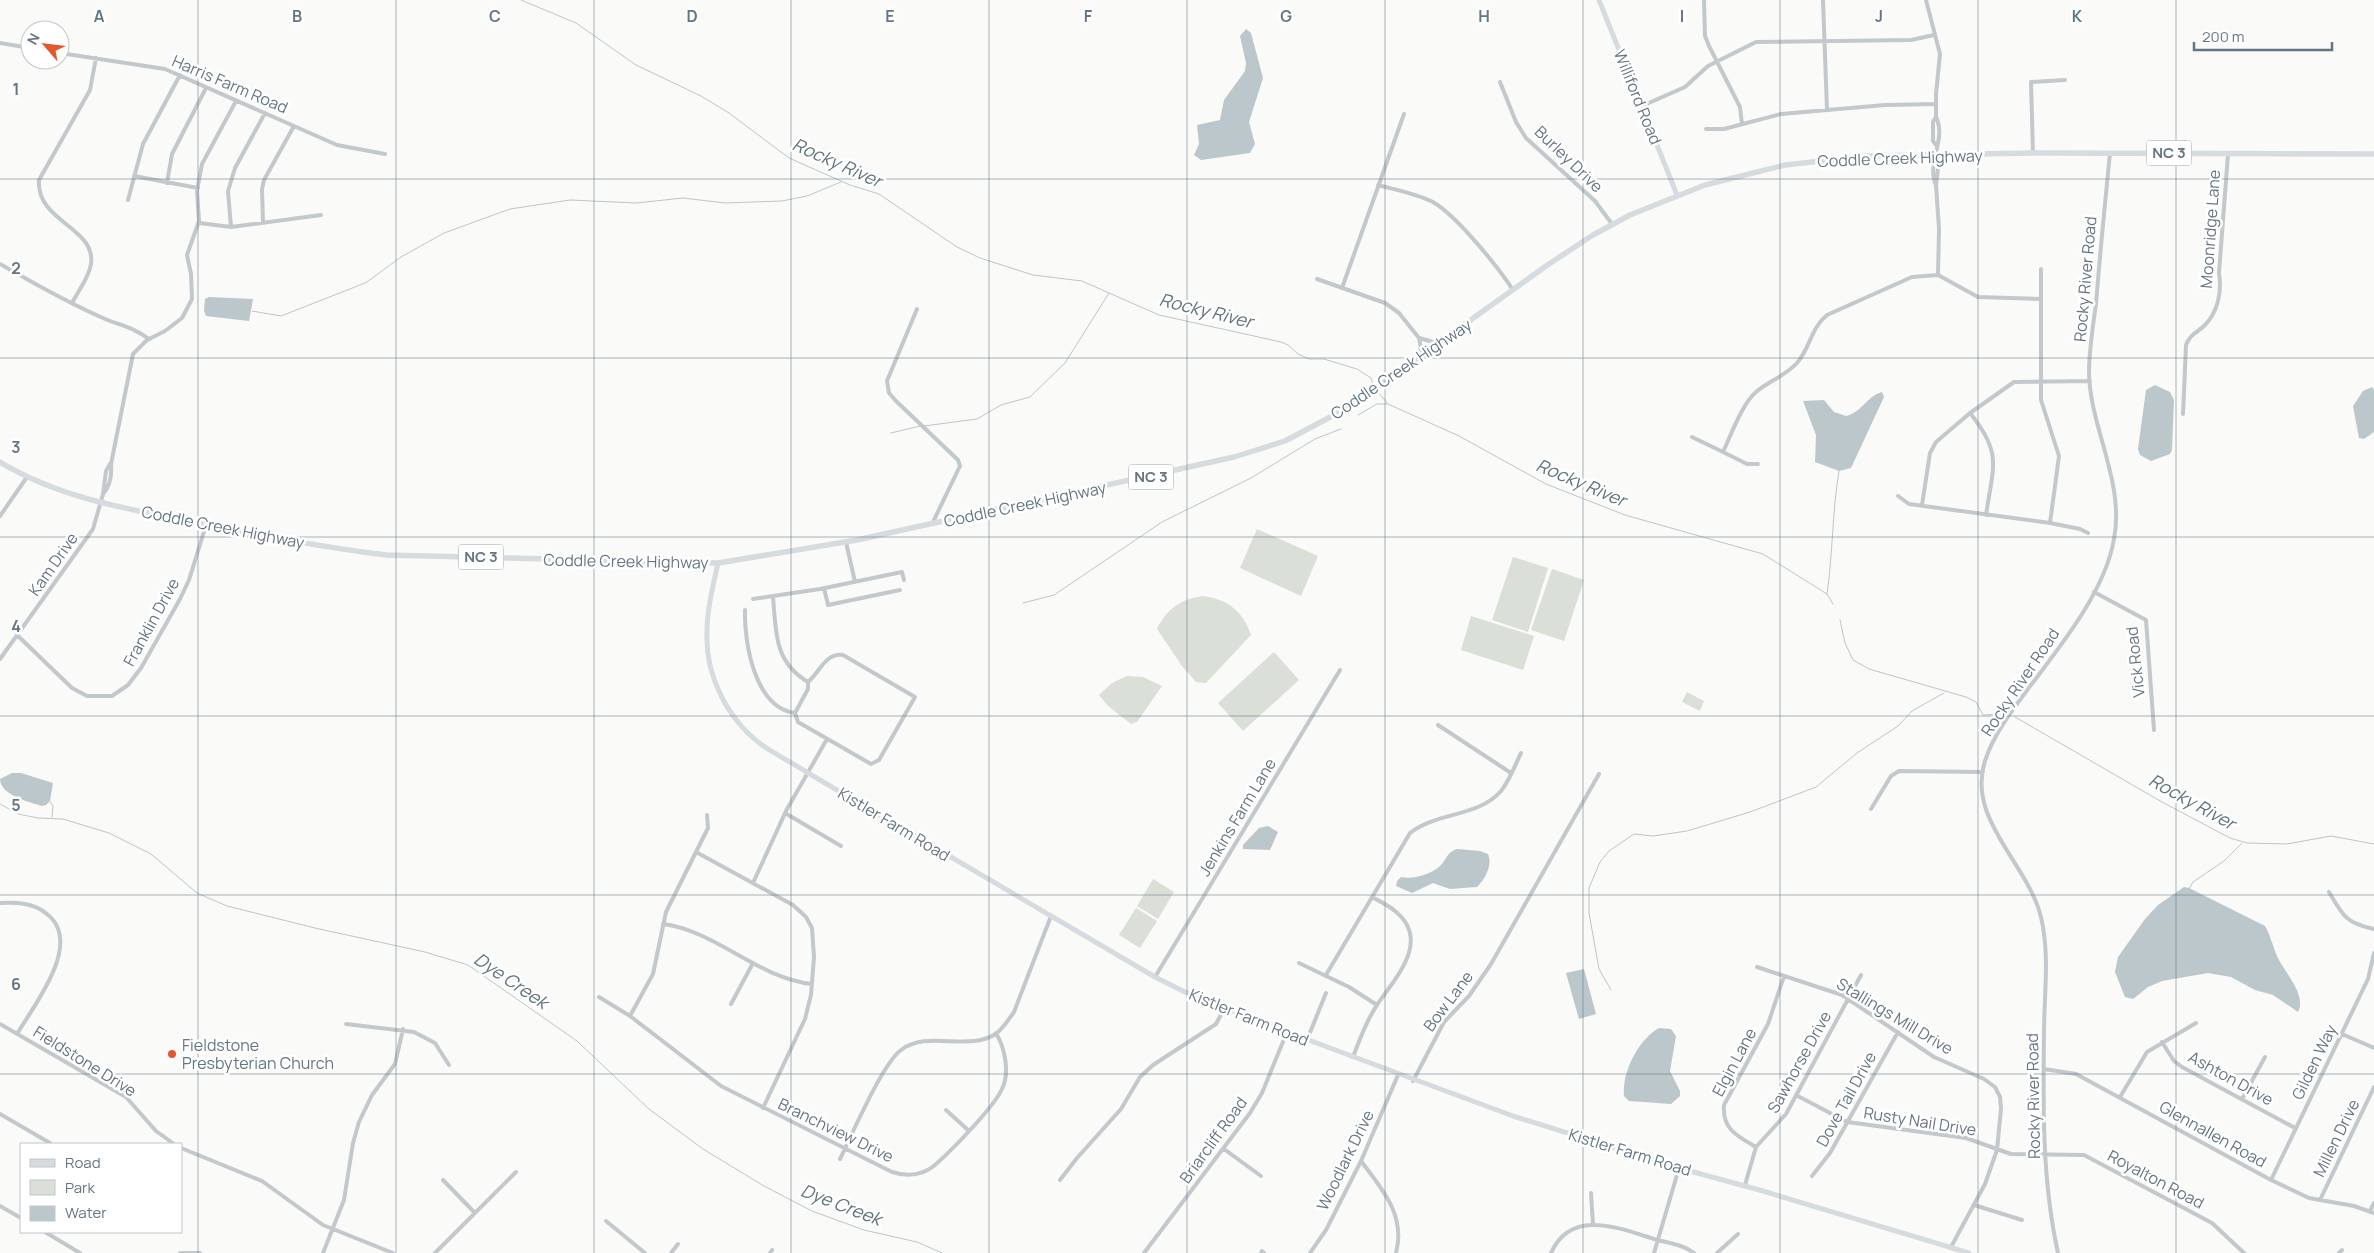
<svg xmlns="http://www.w3.org/2000/svg" width="2374" height="1253" viewBox="0 0 2374 1253" font-family="Manrope,sans-serif">
	<rect width="100%" height="100%" fill="#fafaf8"/>
	<path fill="#dadfd7" d="M1257,529L1318,556L1301,596L1240,568Z
		M1513,557L1548,568L1528,632L1492,620Z
		M1552,569L1584,580L1564,641L1531,630Z
		M1203,596C1227,599 1243,611 1251,635L1206,683L1196,682L1182,666L1157,629C1167,609 1180,599 1203,596Z
		M1471,616L1534,636L1523,670L1461,650Z
		M1274,652L1299,680L1243,731L1218,703Z
		M1127,676L1143,677L1162,686L1137,722L1131,724L1108,706L1099,695L1112,683Z
		M1687,692L1704,701L1700,711L1682,702Z
		M1153,879L1174,892L1158,919L1137,906Z
		M1136,908L1157,921L1140,948L1119,935Z"/>
	<path fill="#bbc7cb" d="M1246,29L1251,33L1263,78L1249,122L1255,144L1250,153L1201,160L1194,155L1199,144L1197,125L1220,120L1224,100L1245,71L1246,63L1240,36Z
		M209,297L253,299L249,321L206,316L204,311L205,299Z
		M2155,385L2170,392L2174,400L2172,450L2170,454L2151,461L2140,455L2138,449L2146,390Z
		M2372,387L2374,390V432L2364,439L2359,438L2353,406L2363,391Z
		M1882,392L1884,397L1851,468L1839,471L1815,462L1816,435L1803,401L1824,400L1834,412L1846,416C1861,413 1867,396 1882,392Z
		M12,773H21L53,783L50,801L46,805L42,806C29,802 0,795 0,779Z
		M1268,826L1278,832L1270,850L1243,849V845L1259,828Z
		M1457,849L1480,851L1488,854C1493,865 1485,879 1477,887L1450,889L1433,883L1412,893L1396,886L1397,881L1401,877C1413,880 1432,874 1440,866C1447,859 1447,852 1457,849Z
		M2184,887L2189,888L2265,926C2271,936 2273,948 2278,958C2285,973 2307,995 2298,1012L2273,995L2255,990L2231,977L2208,973L2162,981L2148,987L2133,999L2125,997L2115,972L2118,957L2145,919L2158,905Z
		M1584,969L1596,1014L1579,1019L1566,973Z
		M1659,1028L1671,1029L1676,1036L1670,1071L1680,1091V1096L1671,1104L1629,1101L1624,1096C1622,1072 1638,1040 1659,1028Z"/>
	<g fill="none" stroke-linecap="round" stroke-linejoin="round">
		<path stroke="#bbc7cb" stroke-width="1" d="M521,0L576,23L636,65L701,96L729,113L789,158L850,185L879,194L957,247L980,258L1033,275L1082,281L1159,315L1281,342L1288,345L1298,354L1309,359H1324L1357,369L1371,378L1374,388
			M252,311L281,316L355,287L367,282L401,257L444,233L510,209L570,200L636,203L683,198L725,203L782,201L807,196L841,182
			M1377,391L1388,404L1459,436L1546,484L1625,515L1763,554L1827,594L1833,604
			M1358,415L1377,404H1387
			M924,426L977,419L1001,405L1030,397L1065,363L1109,293
			M891,433L920,426
			M1827,594C1833,553 1832,513 1839,471
			M1023,603L1054,595L1162,522L1251,478L1315,439L1341,429
			M1840,620L1845,643L1853,660L1869,669L1966,697L1976,702L1983,715L2002,714
			M2015,717L2162,802L2230,838L2247,843L2287,844L2331,836L2374,844
			M49,800L53,806L52,817
			M0,804L18,814L38,818L63,819L109,833L151,854L197,893L227,906L315,928L425,952L468,965L577,1041L649,1109L703,1149L764,1186L812,1211L864,1230L917,1242L942,1253
			M2189,889L2193,882L2224,861L2242,843
			M1611,990L1599,969L1589,913V888L1600,862L1609,851L1634,834L1653,836L1687,831L1750,812L1816,787L1857,753L1898,726L1912,711L1944,693"/>
		<path stroke="#c3c8cc" stroke-width="4" d="M1704,0L1705,36L1709,46L1740,107L1742,124
			M1823,0L1827,110
			M1926,0L1940,54L1936,94V117
			M0,43L30,48
			M60,53L165,69L337,145L385,154
			M1500,82L1516,122L1526,138L1595,201L1612,224
			M1642,106L1685,87L1708,66L1756,42L1911,40L1934,35
			M1706,129H1724L1781,114L1885,105L1936,104
			M2033,153L2031,82L2065,80
			M1936,159L1939,161L1936,185C1926,164 1947,138 1936,117L1933,122V141L1936,145
			M134,176L198,188
			M167,183L172,154L206,88
			M1378,185C1396,190 1417,194 1433,202C1457,216 1498,267 1513,290
			M128,200L143,144L180,75
			M199,223L231,227L321,215
			M263,223L262,189L264,180L294,126
			M231,227L228,191L235,168L265,113
			M0,264C33,283 68,303 103,318C121,326 131,326 149,339
			M2041,269V299
			M1938,275L1978,297L2041,299V400L2059,456L2050,523
			M1317,279L1385,303L1399,313L1419,338
			M1342,288L1404,114
			M72,303C78,291 89,278 91,264C96,227 36,222 39,180L90,90L96,58
			M917,309L887,381L889,393L896,401L958,460L960,466L932,524
			M1411,360L1421,349L1419,338L1437,343
			M1970,413C2003,454 1993,466 1986,515
			M2183,414L2186,345C2190,334 2197,333 2205,325C2218,312 2222,291 2219,273L2228,154
			M1692,437L1723,452
			M1758,464H1747L1723,452C1731,435 1742,404 1756,392C1769,381 1785,376 1797,363C1810,348 1811,328 1827,315L1912,277L1938,275L1939,229L1936,185
			M103,494C111,485 112,475 111,464L133,354L147,340L165,331L182,318L192,299L191,274L187,255L199,221L197,191L202,164L236,101
			M1898,496L1909,504L2050,523L2080,529L2088,533
			M1922,505L1930,453L1936,442L1970,413L2014,382L2090,381
			M0,516L27,477
			M846,542L855,582
			M824,588L828,605L900,590
			M2094,592L2146,620L2154,730
			M773,596L820,589L902,572L904,580
			M753,599L773,596C776,632 774,662 808,682V689L795,713L798,722L871,764L879,760L915,697L843,655C825,653 820,672 808,682
			M745,610C744,643 755,708 795,713
			M17,635L72,688L87,696H112L128,685L141,668L180,599L189,580L206,525
			M0,659L93,529L103,494L106,471L110,464
			M1438,725L1511,773
			M1871,809L1891,776L1899,771L1983,772
			M785,813L841,846
			M696,852L793,905L806,917L812,928L814,957L811,995L805,1019L763,1108
			M753,883L786,811L827,739
			M2329,892C2343,916 2346,923 2374,929
			M0,903C17,902 34,903 47,914C84,943 34,1005 17,1034
			M663,924C717,931 757,978 812,984
			M1299,963L1349,987L1377,1005
			M1757,967L1842,995L1934,1057L1984,1079L1995,1087L2000,1097L2001,1109L1997,1150L1985,1184L1951,1247
			M1326,975L1410,833C1436,812 1479,817 1501,791C1510,780 1515,765 1521,753
			M1155,977L1340,670
			M599,997L630,1016L721,1086L892,1172C908,1177 922,1176 935,1165C951,1151 994,1107 1002,1089C1010,1073 1005,1048 996,1033
			M731,1004L753,963
			M630,1016L653,974L666,912L708,828L707,815
			M0,1024L126,1097L156,1131L174,1144
			M346,1024L414,1032L435,1043L449,1065
			M2342,1034L2374,1048
			M1307,1040L1326,993
			M2162,1042L2174,1061L2182,1067L2295,1128
			M1353,1057C1360,1039 1366,1021 1377,1005C1395,978 1432,941 1395,911C1388,905 1379,901 1372,897
			M2044,1069L2076,1074L2271,1180L2309,1198L2354,1206L2374,1213
			M1413,1081L1444,1022L1469,996L1491,964L1599,774
			M1796,1095L1847,1122L1966,1138L2011,1154L2084,1155L2212,1223L2244,1253
			M2120,1097L2147,1052L2196,1023
			M2242,1099L2265,1057
			M946,1110L968,1130
			M0,1114L50,1143
			M1756,1147C1737,1136 1722,1129 1724,1105L1768,1024L1784,976
			M181,1148L262,1181L323,1225L393,1253
			M1224,1149L1261,1176
			M840,1159C852,1135 882,1064 901,1050C928,1029 969,1053 997,1033C1004,1027 1009,1019 1014,1012L1051,916
			M1361,1161C1382,1189 1406,1215 1396,1253
			M1812,1176L1830,1153L1898,1032
			M443,1180L475,1213
			M1060,1180L1077,1158L1121,1109L1140,1077L1153,1065L1216,1024L1225,1007
			M2271,1180L2368,979L2374,953
			M1745,1185L1756,1147L1786,1114L1861,975
			M1591,1193L1593,1224
			M2320,1200L2374,1087
			M1974,1205L2022,1220
			M0,1206L21,1218
			M2370,1211L2374,1203
			M606,1221L645,1253
			M45,1232L80,1253
			M180,1253H200
			M323,1253L344,1200L353,1143L359,1122L372,1095L395,1064L403,1029
			M435,1253L516,1172
			M671,1253L678,1244
			M770,1253L772,1250
			M1144,1253L1250,1113L1262,1093L1287,1032
			M1261,1253L1262,1251L1264,1253
			M1310,1253L1326,1230L1361,1161L1398,1075
			M1551,1253C1571,1208 1619,1228 1654,1239C1668,1243 1682,1244 1694,1253
			M1654,1253L1679,1168
			M1717,1253L1738,1234
			M2058,1253C2042,1181 2043,1106 2044,1033C2044,995 2050,955 2041,917C2028,863 1964,818 1986,758C1994,735 2010,713 2025,693C2057,650 2105,593 2114,539C2125,482 2090,428 2089,373C2089,350 2093,326 2096,304C2100,253 2105,203 2110,153
			M2339,1253L2342,1250"/>
		<path stroke="#d6dbdf" stroke-width="5" d="M1599,0L1677,195
			M718,563C713,586 707,609 707,632C705,675 727,719 762,745C776,755 793,763 808,773L1155,977L1185,992L1287,1032L1513,1116L1679,1168L1763,1191L1969,1253"/>
		<path stroke="#d6dbdf" stroke-width="5.5" d="M0,462C58,497 123,508 188,521C254,534 320,547 386,555L718,563L857,540L1234,457L1285,441L1349,407L1546,266L1593,235L1630,215L1705,185L1785,165L1867,156L2033,153L2374,154"/>
	</g>
	<path fill="none" stroke="#657683" stroke-width="1" stroke-opacity="0.55" d="M198,0V1253M396,0V1253M594,0V1253M791,0V1253M989,0V1253M1187,0V1253M1385,0V1253M1583,0V1253M1780,0V1253M1978,0V1253M2176,0V1253M0,179H2374M0,358H2374M0,537H2374M0,716H2374M0,895H2374M0,1074H2374"/>
	<circle fill="#e4572e" stroke="#fff" stroke-width="2" cx="172" cy="1054" r="5"/>
	<g text-anchor="middle" stroke-width="5" stroke-linejoin="round" paint-order="stroke">
		<g fill="#fff" stroke="#939fa8" stroke-width="1">
			<rect x="2146.5" y="140.5" width="45" height="25" rx="4"/>
			<rect x="1128.5" y="464.5" width="45" height="25" rx="4"/>
			<rect x="458.5" y="544.5" width="45" height="25" rx="4"/>
		</g>
		<g font-size="15" font-weight="bold" fill="#657683">
			<text x="2169" y="158">NC 3</text>
			<text x="1151" y="482">NC 3</text>
			<text x="481" y="562">NC 3</text>
		</g>
		<g font-size="16" fill="#657683" stroke="#fff">
			<text transform="translate(230 84) rotate(23)" y="6">Harris Farm Road</text>
			<text transform="translate(1638 97) rotate(68)" y="6">Williford Road</text>
			<text transform="translate(1900 158) rotate(-2)" y="6">Coddle Creek Highway</text>
			<text transform="translate(1569 159) rotate(44)" y="6">Burley Drive</text>
			<text transform="translate(2210 229) rotate(-86)" y="6">Moonridge Lane</text>
			<text transform="translate(2085 279) rotate(-85)" y="6">Rocky River Road</text>
			<text transform="translate(1401 369) rotate(-34)" y="6">Coddle Creek Highway</text>
			<text transform="translate(1025 504) rotate(-12)" y="6">Coddle Creek Highway</text>
			<text transform="translate(223 527) rotate(11)" y="6">Coddle Creek Highway</text>
			<text transform="translate(626 561) rotate(1)" y="6">Coddle Creek Highway</text>
			<text transform="translate(53 564) rotate(-55)" y="6">Kam Drive</text>
			<text transform="translate(151 622) rotate(-61)" y="6">Franklin Drive</text>
			<text transform="translate(2135 662) rotate(-96)" y="6">Vick Road</text>
			<text transform="translate(2020 682) rotate(-56)" y="6">Rocky River Road</text>
			<text transform="translate(1237 817) rotate(-59)" y="6">Jenkins Farm Lane</text>
			<text transform="translate(894 824) rotate(31)" y="6">Kistler Farm Road</text>
			<text transform="translate(1448 1001) rotate(-53)" y="6">Bow Lane</text>
			<text transform="translate(1895 1016) rotate(31)" y="6">Stallings Mill Drive</text>
			<text transform="translate(1249 1017) rotate(22)" y="6">Kistler Farm Road</text>
			<text transform="translate(85 1061) rotate(32)" y="6">Fieldstone Drive</text>
			<text transform="translate(1734 1062) rotate(-62)" y="6">Elgin Lane</text>
			<text transform="translate(1799 1062) rotate(-61)" y="6">Sawhorse Drive</text>
			<text transform="translate(2314 1062) rotate(-64)" y="6">Gilden Way</text>
			<text transform="translate(2231 1078) rotate(29)" y="6">Ashton Drive</text>
			<text transform="translate(2033 1096) rotate(-91)" y="6">Rocky River Road</text>
			<text transform="translate(1846 1099) rotate(-61)" y="6">Dove Tail Drive</text>
			<text transform="translate(1920 1121) rotate(9)" y="6">Rusty Nail Drive</text>
			<text transform="translate(836 1130) rotate(26)" y="6">Branchview Drive</text>
			<text transform="translate(2213 1134) rotate(29)" y="6">Glennallen Road</text>
			<text transform="translate(2336 1138) rotate(-64)" y="6">Millen Drive</text>
			<text transform="translate(1213 1140) rotate(-54)" y="6">Briarcliff Road</text>
			<text transform="translate(1630 1152) rotate(17)" y="6">Kistler Farm Road</text>
			<text transform="translate(1345 1160) rotate(-64)" y="6">Woodlark Drive</text>
			<text transform="translate(2156 1179) rotate(28)" y="6">Royalton Road</text>
		</g>
		<g font-size="16" fill="#657683" stroke="#fff" text-anchor="start">
			<text x="182" y="1051">Fieldstone<tspan x="182" dy="18">Presbyterian Church</tspan></text>
		</g>
		<g font-size="18" font-style="italic" fill="#60757c" stroke="#fff">
			<text transform="translate(837 163) rotate(24)" y="6">Rocky River</text>
			<text transform="translate(1206 311) rotate(14)" y="6">Rocky River</text>
			<text transform="translate(1581 483) rotate(23)" y="6">Rocky River</text>
			<text transform="translate(2192 802) rotate(29)" y="6">Rocky River</text>
			<text transform="translate(511 981) rotate(34)" y="6">Dye Creek</text>
			<text transform="translate(841 1205) rotate(21)" y="6">Dye Creek</text>
		</g>
	</g>
	<g font-size="16" text-anchor="middle" font-weight="bold" fill="#657683" stroke="#fff" stroke-width="5" stroke-linejoin="round" paint-order="stroke">
		<text x="99" y="22">A</text>
		<text x="297" y="22">B</text>
		<text x="495" y="22">C</text>
		<text x="692" y="22">D</text>
		<text x="890" y="22">E</text>
		<text x="1088" y="22">F</text>
		<text x="1286" y="22">G</text>
		<text x="1484" y="22">H</text>
		<text x="1682" y="22">I</text>
		<text x="1879" y="22">J</text>
		<text x="2077" y="22">K</text>
		<text x="16" y="95">1</text>
		<text x="16" y="274">2</text>
		<text x="16" y="453">3</text>
		<text x="16" y="632">4</text>
		<text x="16" y="811">5</text>
		<text x="16" y="990">6</text>
	</g>
	<rect x="20" y="1143" width="162" height="90" fill="#ffffff" stroke="#c1c8cd"/>
	<rect x="30" y="1159" width="25" height="8" fill="#d6dbdf" stroke="#c1c8cd"/>
	<text x="65" y="1168" font-size="15" fill="#657683">Road</text>
	<rect x="30" y="1180" width="25" height="15" fill="#dadfd7" stroke="#c1c8cd"/>
	<text x="65" y="1193" font-size="15" fill="#657683">Park</text>
	<rect x="30" y="1206" width="25" height="15" fill="#bbc7cb" stroke="#c1c8cd"/>
	<text x="65" y="1218" font-size="15" fill="#657683">Water</text>
	<g transform="translate(45 45) rotate(298)"><circle r="24" fill="#ffffff" stroke="#c1c8cd"/>
	<path d="M0-4L9 19L0 12L-9 19Z" fill="#e4572e"/>
	<text y="-8" font-size="14" font-weight="bold" text-anchor="middle" fill="#657683">N</text>
	</g>
	<path d="M2194 42v8h138v-8" fill="none" stroke="#657683" stroke-width="2.5"/>
	<text x="2202" y="42" font-size="15" fill="#657683" stroke="#ffffff" stroke-width="4" paint-order="stroke">200 m</text>
</svg>
